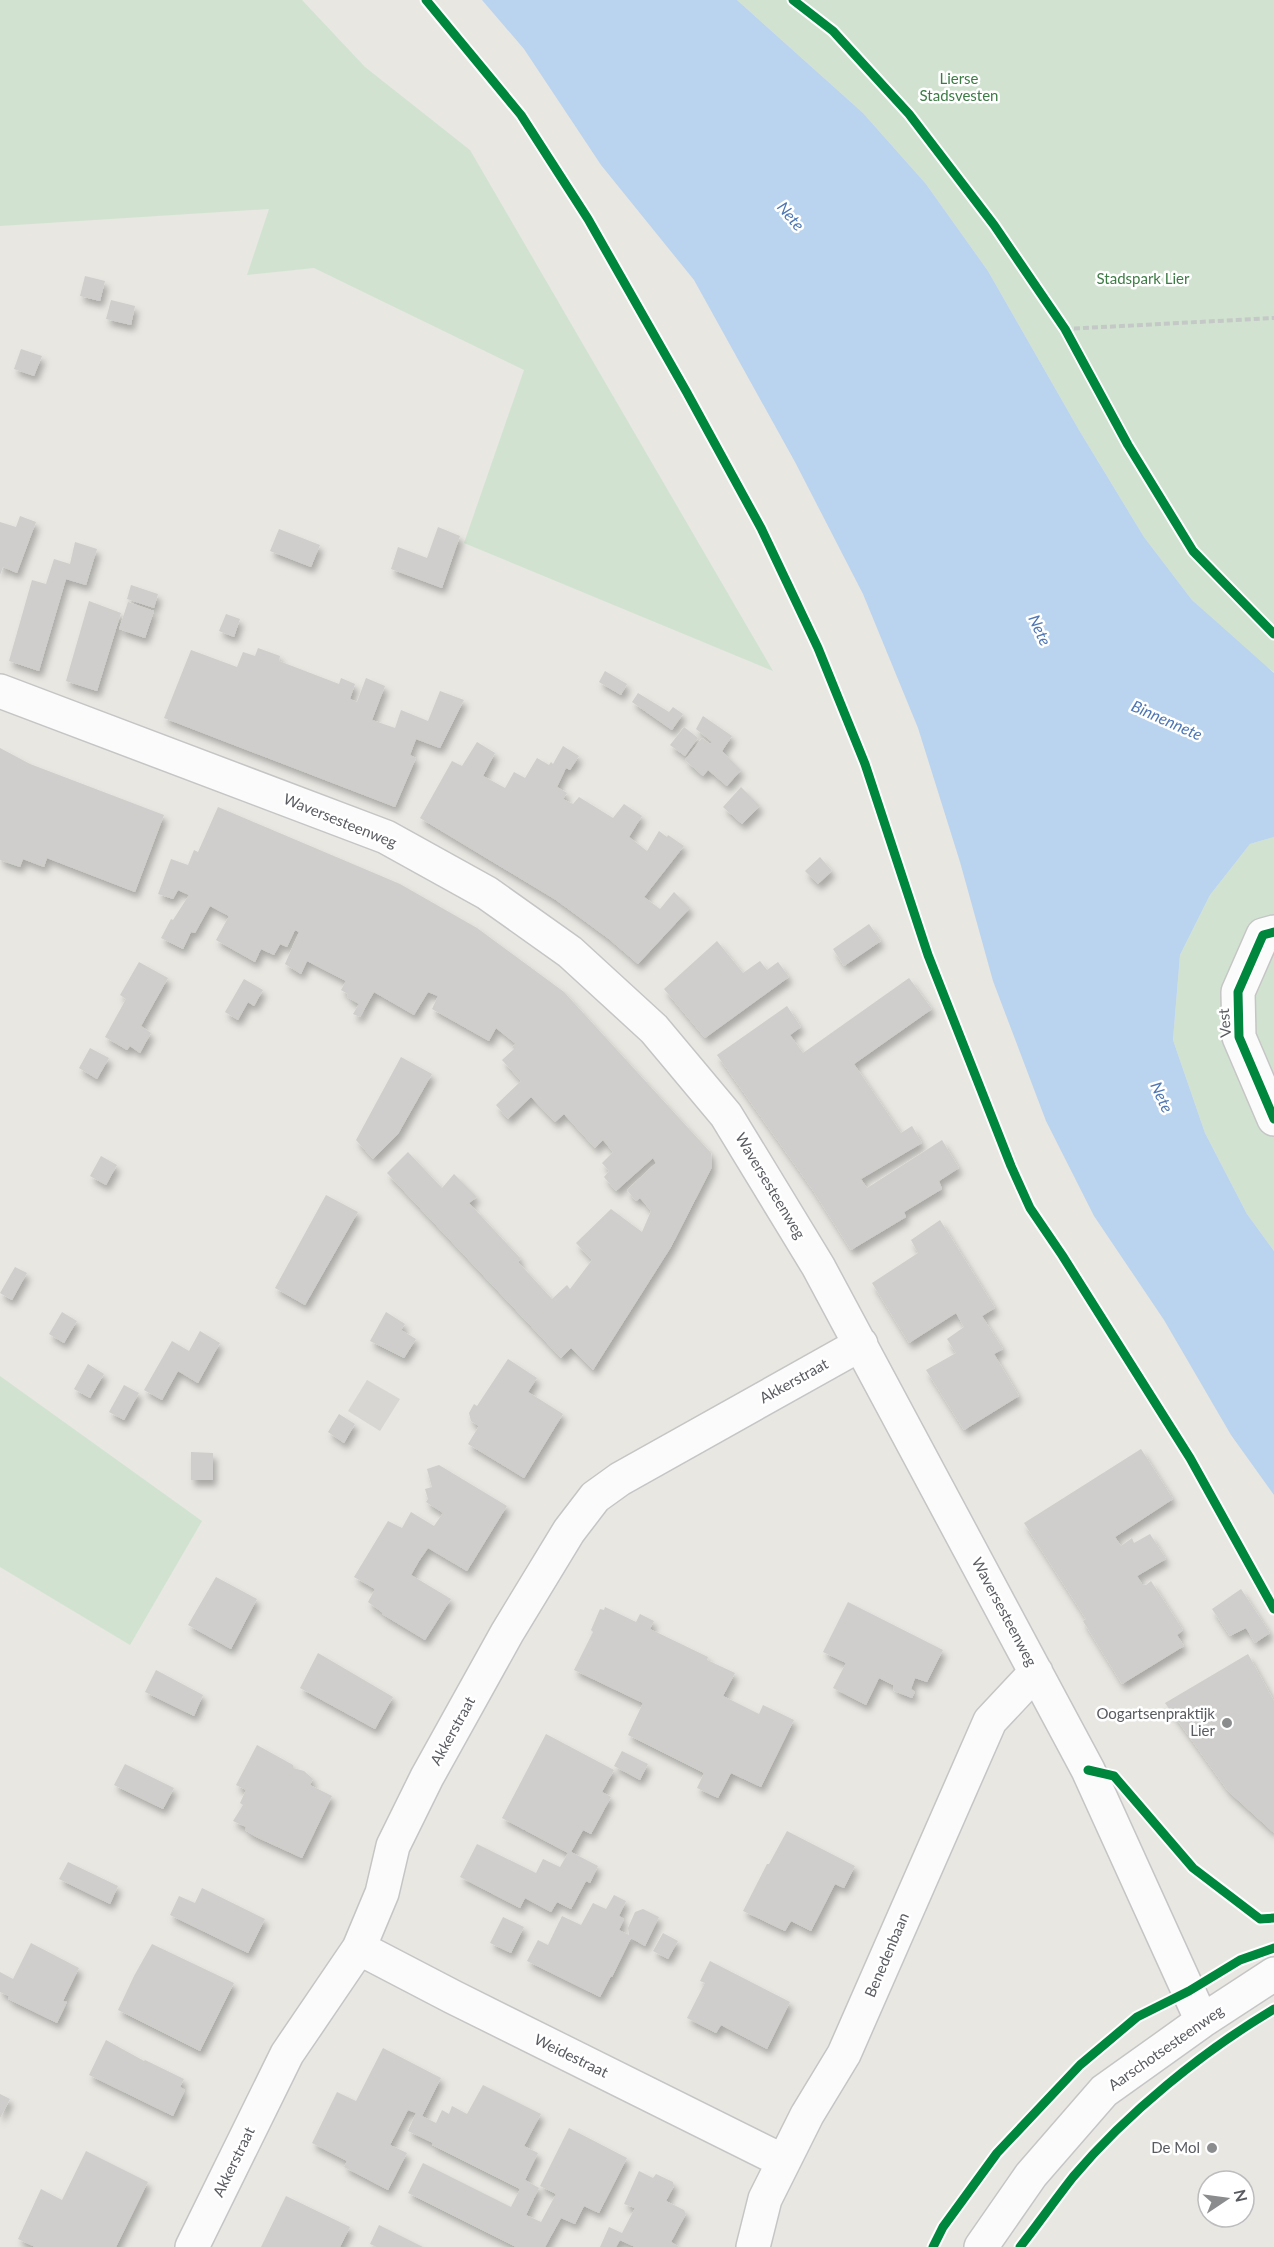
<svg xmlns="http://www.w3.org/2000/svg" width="1274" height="2247" viewBox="0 0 1274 2247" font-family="Lato,sans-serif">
	<defs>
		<filter id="shadow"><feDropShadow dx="3.5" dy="6" stdDeviation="3" flood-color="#0004"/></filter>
	</defs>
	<rect width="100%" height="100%" fill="#e8e7e2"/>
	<path fill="#d7d6d2" d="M367,1380L400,1399L380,1431L348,1411Z"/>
	<path fill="#d1e3d0" d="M0,0H302L365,67L470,150L773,671L464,543L524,370L314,268L247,275L269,209L0,226Z
		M737,0H1274V672L1257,660L1192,600L1144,537L1079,430L988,271L926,184L863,113Z
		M1274,837V1251L1247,1214L1205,1133L1173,1040L1180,955L1210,895L1250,844Z
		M0,1376L202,1521L130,1645L0,1567Z"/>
	<path fill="#bad4ef" d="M482,0H737L863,113L926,184L988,271L1079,430L1144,537L1192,600L1274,673V837L1250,844L1210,895L1180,955L1173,1040L1205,1133L1247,1214L1274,1251V1495L1231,1435L1164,1320L1094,1216L1046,1121L993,981L960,862L918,728L863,594L795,462L694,280L601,165L524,49Z"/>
	<path fill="#cfcecc" filter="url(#shadow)" d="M85,276L105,281L100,301L80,296Z
		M111,300L135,306L131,325L106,319Z
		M21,349L42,356L34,376L14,369Z
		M20,516L36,522L17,573L3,567L0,575V522L16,527Z
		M438,527L460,536L442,588L391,569L398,547L427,558Z
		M279,529L320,545L311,567L270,551Z
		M75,542L97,549L86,585L66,579L39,671L9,661L32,580L46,584L54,559L70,564Z
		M131,585L158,594L154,608L127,599Z
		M89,601L121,613L97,691L66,681Z
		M128,602L154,611L145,638L119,629Z
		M226,614L240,619L234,637L219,631Z
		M258,648L280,656L279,661L339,684L341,678L355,684L350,699L357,702L366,678L385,686L372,720L395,728L401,710L428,721L440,691L464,700L440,748L416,739L410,755L416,758L395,807L164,718L191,650L237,667L243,652L255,656Z
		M605,671L627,684L621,695L599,682Z
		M638,693L669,712L673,707L683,714L672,730L632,702Z
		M703,716L732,736L722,751L741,770L727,786L708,770L703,776L685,760L702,738L710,744L712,742L696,729Z
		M684,727L698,738L685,756L670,745Z
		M477,742L495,753L483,776L505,788L514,772L525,778L537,758L549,765L551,762L553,764L563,746L579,756L570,770L566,768L557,787L567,793L563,799L573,804L579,797L613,818L624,804L642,816L629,837L647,851L659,831L667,837L668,835L684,846L644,897L660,909L674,892L690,908L638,964L609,939L556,900L420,818L452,761L462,766Z
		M0,748L30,764L164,815L135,892L47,858L44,867L23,859L20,867L0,860Z
		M741,787L760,806L742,824L723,807Z
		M218,807L400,884L477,928L564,992L711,1153L712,1167L671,1247L593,1370L571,1348L561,1358L387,1173L408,1152L442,1188L454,1174L477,1197L469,1203L521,1259L518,1262L552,1299L567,1285L570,1289L592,1260L576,1243L611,1209L642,1232L651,1211L640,1198L636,1201L627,1190L656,1163L653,1158L616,1191L604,1177L609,1171L602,1163L613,1152L603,1140L595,1148L564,1114L555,1122L531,1097L508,1119L496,1105L521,1081L502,1060L514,1049L512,1047L516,1044L496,1028L489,1041L432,1009L438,996L428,992L414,1015L374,992L360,1017L353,1014L359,1004L347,997L348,994L341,990L346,981L307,961L301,974L285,964L299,932L295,930L287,947L280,944L274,955L261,949L255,962L216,940L229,916L210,906L195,933L191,932L183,949L161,938L171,919L173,920L189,895L178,890L173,899L158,894L171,859L188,865L194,850L198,852Z
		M820,857L832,871L818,884L805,871Z
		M869,924L881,941L844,966L833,949Z
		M717,941L743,973L760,961L767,970L778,962L789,977L705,1038L664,989Z
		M139,962L168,978L141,1026L151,1033L140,1053L130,1046L127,1050L105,1037L126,999L120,995Z
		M909,978L932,1009L854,1064L901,1133L912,1126L922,1143L861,1179L867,1188L942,1140L959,1168L939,1181L942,1189L904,1212L906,1217L851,1250L812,1189L717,1055L787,1006L801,1027L790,1035L803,1053Z
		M244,979L263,990L254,1006L248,1002L238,1020L225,1012Z
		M90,1048L109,1058L97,1079L79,1068Z
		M401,1057L432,1074L398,1134L373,1159L356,1140Z
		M101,1156L117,1165L106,1185L90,1176Z
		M326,1195L358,1212L305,1305L275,1288Z
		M940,1220L995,1308L982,1316L1003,1349L994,1354L1019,1396L964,1430L926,1370L956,1353L947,1339L964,1327L956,1313L909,1343L872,1283L918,1253L911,1240Z
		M15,1267L27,1273L12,1300L0,1293Z
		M62,1312L77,1321L64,1343L49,1334Z
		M386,1312L405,1324L401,1330L416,1339L404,1358L370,1341Z
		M200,1331L220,1343L198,1383L178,1371L162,1400L144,1390L172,1341L189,1351Z
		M508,1359L537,1378L528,1392L563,1414L524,1478L468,1444L479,1426L471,1421L469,1413L474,1404L477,1406Z
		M88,1364L104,1374L90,1398L74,1389Z
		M124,1385L139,1393L124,1420L109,1412Z
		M339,1414L355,1424L344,1443L328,1432Z
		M1141,1449L1173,1499L1115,1537L1121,1546L1132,1538L1134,1543L1150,1534L1166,1559L1137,1576L1142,1584L1146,1585L1151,1581L1183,1630L1177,1635L1184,1646L1122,1684L1083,1621L1086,1619L1024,1523Z
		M191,1452L213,1453V1480H191Z
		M439,1465L507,1506L467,1571L428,1548L419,1561L411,1575L451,1599L425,1640L382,1614L383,1613L368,1602L375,1589L354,1577L388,1521L402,1528L411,1512L434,1526L443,1513L426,1502L428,1499L425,1489L432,1487L427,1469Z
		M216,1577L257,1599L231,1649L188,1625Z
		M1241,1589L1270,1633L1255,1643L1246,1628L1230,1636L1212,1609Z
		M848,1602L943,1650L927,1682L915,1678L911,1689L915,1692L912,1698L894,1691L893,1685L879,1678L866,1705L833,1688L846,1663L823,1652Z
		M605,1607L636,1622L640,1614L654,1621L650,1629L708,1657L707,1660L735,1673L723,1696L759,1714L763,1705L794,1720L761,1787L731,1773L718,1798L697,1788L704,1773L628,1735L643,1703L574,1670L593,1632L591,1630L600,1609L604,1610Z
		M318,1653L393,1697L375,1729L300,1688Z
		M1248,1654L1274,1701V1833L1228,1791L1165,1703Z
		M156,1670L203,1695L194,1716L145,1692Z
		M546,1734L614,1770L602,1792L611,1797L591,1834L583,1830L571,1852L598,1866L590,1883L586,1881L571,1909L557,1902L551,1912L525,1898L520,1908L460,1877L477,1844L536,1873L543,1859L560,1867L568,1853L502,1818Z
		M257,1745L293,1765V1768L304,1771L313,1779L310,1785L332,1796L302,1858L256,1837L245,1830L246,1827L233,1821L243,1805L240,1803L246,1790L236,1785Z
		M622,1751L648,1764L640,1780L614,1766Z
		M125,1764L174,1788L163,1809L114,1785Z
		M787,1831L855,1866L844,1888L835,1884L811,1931L791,1921L785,1931L743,1911L767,1864H769Z
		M68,1862L118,1886L110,1904L59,1879Z
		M202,1888L265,1919L248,1953L170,1915L179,1896L195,1903Z
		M614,1895L626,1901L619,1916L624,1919L619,1930L629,1935L628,1928L635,1912L643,1909L659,1917L645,1946L631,1938L612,1977L611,1976L600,1997L527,1961L538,1940L548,1945L562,1916L581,1925L593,1903L606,1909Z
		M503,1917L524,1927L511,1953L490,1943Z
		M663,1933L678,1941L668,1959L653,1951Z
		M31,1943L79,1968L63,2001L67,2002L57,2023L8,1999L9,1996L0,1992V1972L13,1979Z
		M152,1944L234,1983L200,2051L118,2010L134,1976Z
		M710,1961L790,2002L767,2049L721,2025L716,2033L687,2018L705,1983L700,1981Z
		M106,2040L144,2061L145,2060L184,2079L180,2087L185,2090L173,2116L89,2075Z
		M383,2048L441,2078L422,2116L436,2123L442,2110L449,2114L452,2106L467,2114L483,2085L541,2114L524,2146L538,2153L525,2180L539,2188L526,2215L541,2222L556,2194L540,2186L569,2128L627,2158L599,2213L584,2206L575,2224L561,2218L545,2247H516L408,2193L423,2163L511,2207L520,2189L432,2145L433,2143L408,2131L416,2113L408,2110L390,2145L407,2153L388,2190L344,2167L347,2161L312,2143L337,2092L356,2101Z
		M0,2094L10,2099L0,2118Z
		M86,2151L148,2182L116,2247H35L18,2239L41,2189L62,2200Z
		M639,2171L653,2178L656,2174L673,2182L674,2186L666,2201L684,2210L686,2214L671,2242L679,2247H635L620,2240L616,2247H600L609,2227L622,2233L635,2208L624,2204Z
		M286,2196L350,2227L340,2247H261Z
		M379,2225L423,2247H377L370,2244Z"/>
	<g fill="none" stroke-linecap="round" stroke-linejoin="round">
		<g stroke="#c5c5c5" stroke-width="36">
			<path id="minor" d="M0,691L386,837L487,893L570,952L654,1029L726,1115L818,1266L1088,1770L1202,2021
				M1274,932L1263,935L1238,992L1239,1037L1274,1119
				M359,1948L453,1997L783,2161
				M192,2247L287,2054L359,1948L382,1893L393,1846L427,1777L507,1633L569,1531L595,1497L620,1479L861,1344
				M753,2247L765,2199L807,2115L844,2054L990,1721L1036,1672
				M981,2247L1031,2175L1104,2091L1202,2021L1274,1974"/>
		</g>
		<path stroke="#c4c8c6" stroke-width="4" stroke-dasharray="6 3" stroke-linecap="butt" d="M1065,329L1274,318"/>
		<use href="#minor" stroke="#fcfbfb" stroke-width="33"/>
		<g stroke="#fff" stroke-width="13">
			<path id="cycleway" d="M426,0L521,115L588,219L686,391L761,528L818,648L865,764L928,955L1011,1166L1030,1208L1062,1255L1190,1458L1274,1609
				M793,0L833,31L909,114L994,225L1065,329L1128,445L1193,551L1274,634
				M1274,932L1263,935L1238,992L1239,1037L1274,1119
				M1088,1770L1114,1776L1193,1868L1260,1919L1274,1918
				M933,2247L943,2227L997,2153L1080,2065L1137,2017L1189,1991L1240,1960L1274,1948
				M1020,2247C1038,2224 1055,2200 1073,2177C1127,2113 1202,2052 1274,2009"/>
		</g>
		<use href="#cycleway" stroke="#00873e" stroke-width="9"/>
	</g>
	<g fill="#8b8c8e" stroke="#fff" stroke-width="2">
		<circle cx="1227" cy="1723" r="6"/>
		<circle cx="1212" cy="2148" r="6"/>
	</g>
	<g text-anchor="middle" stroke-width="5" stroke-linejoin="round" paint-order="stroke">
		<g font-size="15" fill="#3d7b45" stroke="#fff">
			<text x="959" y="84">Lierse<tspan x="959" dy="17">Stadsvesten</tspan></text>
			<text x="1143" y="284">Stadspark Lier</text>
		</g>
		<g font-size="15" fill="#595b60" stroke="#fff">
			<text transform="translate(340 821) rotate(22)" y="5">Waversesteenweg</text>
			<text transform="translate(1225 1023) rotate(-95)" y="5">Vest</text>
			<text transform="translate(770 1186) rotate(59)" y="5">Waversesteenweg</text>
			<text transform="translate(794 1381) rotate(-29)" y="5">Akkerstraat</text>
			<text transform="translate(1004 1612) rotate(62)" y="5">Waversesteenweg</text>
			<text transform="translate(453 1731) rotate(-61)" y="5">Akkerstraat</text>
			<text transform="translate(887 1955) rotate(-67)" y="5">Benedenbaan</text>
			<text transform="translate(1166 2048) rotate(-35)" y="5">Aarschotsesteenweg</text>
			<text transform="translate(571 2056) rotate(26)" y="5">Weidestraat</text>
			<text transform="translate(234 2162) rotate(-64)" y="5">Akkerstraat</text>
		</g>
		<g font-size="15" fill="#595b60" stroke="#fff" text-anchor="end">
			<text x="1215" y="1719">Oogartsenpraktijk<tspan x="1215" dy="17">Lier</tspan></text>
			<text x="1200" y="2153">De Mol</text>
		</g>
		<g font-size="16" font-style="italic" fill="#4d76b3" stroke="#fff">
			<text transform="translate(791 216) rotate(50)" y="6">Nete</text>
			<text transform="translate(1040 630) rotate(66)" y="6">Nete</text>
			<text transform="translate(1167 720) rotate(24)" y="6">Binnennete</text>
			<text transform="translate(1162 1097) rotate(66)" y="6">Nete</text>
		</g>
	</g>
	<g transform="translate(1226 2199) rotate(77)"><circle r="28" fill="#ffffff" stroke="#bdbdbf" stroke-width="1.5"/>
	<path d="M0-4.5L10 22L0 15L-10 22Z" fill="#8b8c8e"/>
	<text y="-9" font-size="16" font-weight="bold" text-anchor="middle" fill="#595b60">N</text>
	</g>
</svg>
